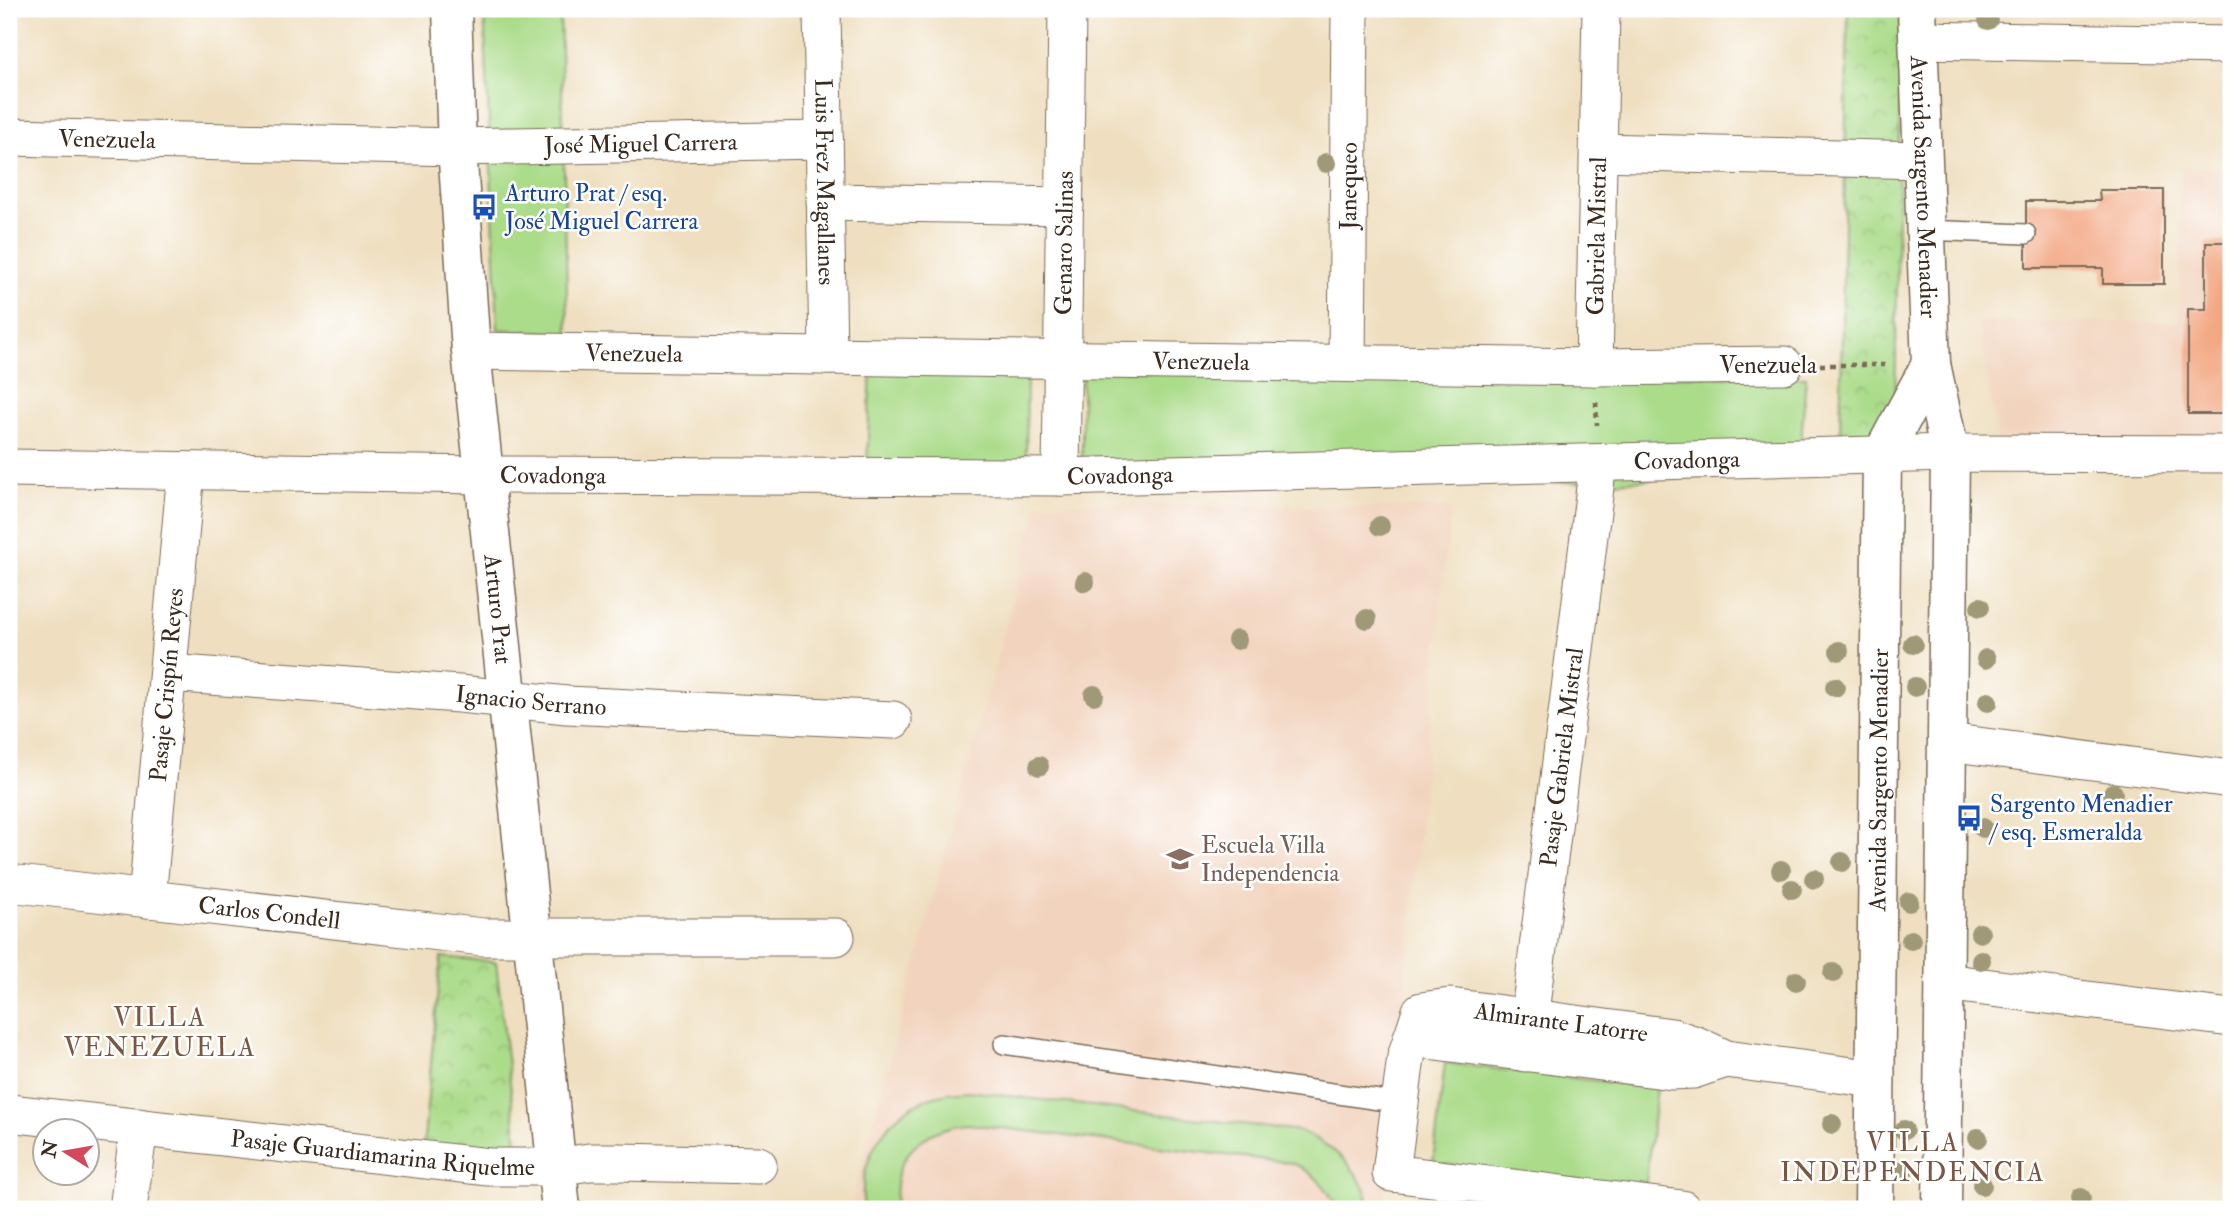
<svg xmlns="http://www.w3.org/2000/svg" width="2240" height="1218" viewBox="0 0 2240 1218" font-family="'IM FELL Double Pica',serif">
	<defs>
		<pattern id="park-crowns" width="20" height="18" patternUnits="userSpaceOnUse" patternTransform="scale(1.75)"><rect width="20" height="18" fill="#abdc8a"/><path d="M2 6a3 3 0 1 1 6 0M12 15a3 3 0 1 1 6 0" fill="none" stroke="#94bd77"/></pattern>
	</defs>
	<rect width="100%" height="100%" fill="#fff"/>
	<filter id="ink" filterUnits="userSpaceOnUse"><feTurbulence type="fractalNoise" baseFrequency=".0143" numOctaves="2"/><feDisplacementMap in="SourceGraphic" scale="14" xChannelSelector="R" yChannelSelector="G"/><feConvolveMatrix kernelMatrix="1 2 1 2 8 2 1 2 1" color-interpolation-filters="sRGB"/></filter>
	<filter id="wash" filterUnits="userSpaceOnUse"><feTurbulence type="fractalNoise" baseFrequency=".00686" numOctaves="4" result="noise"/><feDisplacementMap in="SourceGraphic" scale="28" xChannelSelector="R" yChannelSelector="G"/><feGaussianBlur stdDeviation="1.57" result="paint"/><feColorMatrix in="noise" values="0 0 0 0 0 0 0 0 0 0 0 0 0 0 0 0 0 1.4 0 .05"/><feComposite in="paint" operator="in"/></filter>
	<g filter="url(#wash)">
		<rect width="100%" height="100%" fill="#efdfc0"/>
		<path fill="#f2d4be" d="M2231,167V441L1998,440L1978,322H2179L2181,168Z
			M1038,503L1451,508L1383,1209H850Z"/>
		<path fill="#abdc8a" stroke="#738354" stroke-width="2" d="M484,9H560L568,334L498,329Z
			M871,364L1027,367L1026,469L867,466Z
			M1082,370L1806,377L1799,469L1599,483L1082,473Z
			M1445,1063L1657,1088L1645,1189L1433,1163Z
			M969,1091L1300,1131C1334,1146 1364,1171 1370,1209H1337C1328,1187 1314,1172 1292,1163L968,1124C921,1128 888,1160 897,1209H864C857,1163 883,1117 926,1099C940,1093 954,1092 969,1091Z"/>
		<path fill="url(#park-crowns)" stroke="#738354" stroke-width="2" d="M1848,9H1901L1895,416L1876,437L1840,441Z
			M441,957L496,962L519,1160L423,1149Z"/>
		<g id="blocks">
			<path fill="#f3a884" d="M2099,190H2164V284H2103V268H2026V201H2100Z
				M2206,242H2231V414H2188V309H2206Z"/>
		</g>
	</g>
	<g filter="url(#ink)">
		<use href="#blocks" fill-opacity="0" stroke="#7a6957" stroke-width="2"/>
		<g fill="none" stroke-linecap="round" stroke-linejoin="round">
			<g stroke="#7a6957" stroke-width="22">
				<path id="lane" d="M1924,230L2026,234
					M1004,1044L1379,1100H1399"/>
			</g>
			<g stroke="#7a6957" stroke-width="39">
				<g id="street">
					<path id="s1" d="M822,9L828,356"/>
					<path d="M1918,40L2231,45"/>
					<path id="s2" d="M9,137L457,147L824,140"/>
					<path d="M1599,152L1922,160"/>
					<path d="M825,202L1065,206"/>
					<path id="s3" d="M471,351L1594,367L1784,365"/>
					<path id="s4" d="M1347,363L1350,9"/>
					<path id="s5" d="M1594,367L1601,9"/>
					<path id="s6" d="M9,468L484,475L1061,477L1950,453L2231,454"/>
					<path id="s7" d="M1061,477L1067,9"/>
					<path id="s8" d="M168,673L459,694L567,705L893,720"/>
					<path d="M1947,742L2231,779"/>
					<path id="s9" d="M9,883L483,937H836"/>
					<path id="s10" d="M147,899L186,471"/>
					<path d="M1944,982L2231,1018"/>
					<path d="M1412,1038L1672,1071L1693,1070L1726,1059"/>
					<path id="s11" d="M1525,1053L1598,463"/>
					<path id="s12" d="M9,1113L489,1167H557L589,1162H619L758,1165"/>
					<path d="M128,1209L139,1127"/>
					<path id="s13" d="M1682,1209L1391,1173L1406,1057L1421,1011L1450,1007L1672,1037L1696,1045L1726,1059L1875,1079"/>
				</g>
			</g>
			<g stroke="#7a6957" stroke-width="41">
				<g id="secondary">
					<path id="s14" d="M452,9L457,147L471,351L561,1209"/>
					<path id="s15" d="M1917,9L1931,364L1950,453L1942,1209"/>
					<path id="s16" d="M1874,1209L1882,455L1931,364"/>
				</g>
			</g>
			<path stroke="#7a6957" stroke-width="4.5" stroke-dasharray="5 5" stroke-linecap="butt" d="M1820,365H1888
				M1596,402L1597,425"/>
			<use href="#lane" stroke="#fff" stroke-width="19"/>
			<use href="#street" stroke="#fff" stroke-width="37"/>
			<use href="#secondary" stroke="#fff" stroke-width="38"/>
		</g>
		<g fill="#9f9978">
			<circle cx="1988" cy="20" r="10"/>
			<circle cx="1326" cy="163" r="10"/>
			<circle cx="1380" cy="526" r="10"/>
			<circle cx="1085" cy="582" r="10"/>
			<circle cx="1980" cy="607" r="10"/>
			<circle cx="1367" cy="619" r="10"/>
			<circle cx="1237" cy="640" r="10"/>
			<circle cx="1913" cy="644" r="10"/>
			<circle cx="1839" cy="651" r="10"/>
			<circle cx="1986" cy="659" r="10"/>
			<circle cx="1835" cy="687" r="10"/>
			<circle cx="1915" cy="687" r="10"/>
			<circle cx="1094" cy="695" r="10"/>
			<circle cx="1988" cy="702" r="10"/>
			<circle cx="1039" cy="766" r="10"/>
			<circle cx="2113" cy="793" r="10"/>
			<circle cx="1983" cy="828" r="10"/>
			<circle cx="1842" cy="862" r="10"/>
			<circle cx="1781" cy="870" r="10"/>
			<circle cx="1814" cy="879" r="10"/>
			<circle cx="1792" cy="889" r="10"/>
			<circle cx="1909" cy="902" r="10"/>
			<circle cx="1980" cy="933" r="10"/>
			<circle cx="1911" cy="940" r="10"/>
			<circle cx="1981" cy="960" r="10"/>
			<circle cx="1833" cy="973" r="10"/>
			<circle cx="1796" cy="981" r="10"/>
			<circle cx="1832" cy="1124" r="10"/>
			<circle cx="1904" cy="1130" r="10"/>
			<circle cx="1978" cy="1138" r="10"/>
			<circle cx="1904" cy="1170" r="10"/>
			<circle cx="1982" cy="1185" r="10"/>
			<circle cx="2081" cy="1198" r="10"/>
		</g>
	</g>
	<defs>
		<g id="bus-bare" transform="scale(2.1)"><path d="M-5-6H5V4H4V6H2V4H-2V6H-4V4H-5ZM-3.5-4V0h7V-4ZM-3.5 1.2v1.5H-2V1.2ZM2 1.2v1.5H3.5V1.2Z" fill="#1a4fb4" stroke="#fff" stroke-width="2.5" paint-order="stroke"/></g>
		<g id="school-bare" transform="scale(2.1)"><path d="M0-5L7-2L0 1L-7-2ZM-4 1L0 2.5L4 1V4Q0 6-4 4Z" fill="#8d6e63" stroke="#fff" stroke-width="2.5" paint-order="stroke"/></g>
	</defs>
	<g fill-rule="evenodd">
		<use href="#bus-bare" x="484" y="207"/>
		<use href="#bus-bare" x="1969" y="818"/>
		<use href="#school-bare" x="1180" y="859"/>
	</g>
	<g text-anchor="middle" stroke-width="5" stroke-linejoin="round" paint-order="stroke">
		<g font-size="24" fill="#3b2a1e" stroke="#fff">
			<text dy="8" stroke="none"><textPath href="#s2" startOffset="98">Venezuela</textPath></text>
			<text dy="8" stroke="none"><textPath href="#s2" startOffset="632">José Miguel Carrera</textPath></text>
			<text dy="8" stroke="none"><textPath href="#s1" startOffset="173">Luis Frez Magallanes</textPath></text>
			<text dy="8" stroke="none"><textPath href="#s4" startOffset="177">Janequeo</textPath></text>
			<text dy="8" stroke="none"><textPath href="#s15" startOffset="178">Avenida Sargento Menadier</textPath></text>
			<text dy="8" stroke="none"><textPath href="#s5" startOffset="131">Gabriela Mistral</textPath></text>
			<text dy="8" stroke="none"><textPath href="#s7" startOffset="234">Genaro Salinas</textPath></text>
			<text dy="8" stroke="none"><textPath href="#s3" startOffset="163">Venezuela</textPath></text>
			<text dy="8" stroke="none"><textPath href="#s3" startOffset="730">Venezuela</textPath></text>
			<text x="1768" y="373">Venezuela</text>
			<text dy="8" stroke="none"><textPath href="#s6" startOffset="1678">Covadonga</textPath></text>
			<text dy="8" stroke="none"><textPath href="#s6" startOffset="1111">Covadonga</textPath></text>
			<text dy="8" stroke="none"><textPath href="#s6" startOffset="544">Covadonga</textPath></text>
			<text dy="8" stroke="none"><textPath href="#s14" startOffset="602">Arturo Prat</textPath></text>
			<text dy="8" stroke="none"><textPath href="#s10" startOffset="215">Pasaje Crispín Reyes</textPath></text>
			<text dy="8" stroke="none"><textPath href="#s8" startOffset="364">Ignacio Serrano</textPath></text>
			<text dy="8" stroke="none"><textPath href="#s11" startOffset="298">Pasaje Gabriela Mistral</textPath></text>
			<text dy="8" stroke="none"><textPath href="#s16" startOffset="429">Avenida Sargento Menadier</textPath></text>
			<text dy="8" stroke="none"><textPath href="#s9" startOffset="262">Carlos Condell</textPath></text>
			<text dy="8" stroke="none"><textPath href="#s13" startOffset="600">Almirante Latorre</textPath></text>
			<text dy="8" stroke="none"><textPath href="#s12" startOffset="376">Pasaje Guardiamarina Riquelme</textPath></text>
		</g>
		<g font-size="24" fill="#164399" stroke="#fff" text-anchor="start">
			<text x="505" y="201">Arturo Prat / esq.<tspan x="505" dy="28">José Miguel Carrera</tspan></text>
			<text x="1990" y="812">Sargento Menadier<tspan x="1990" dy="28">/ esq. Esmeralda</tspan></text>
		</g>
		<g font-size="24" fill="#785e54" stroke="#fff" text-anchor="start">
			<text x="1201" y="853">Escuela Villa<tspan x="1201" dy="28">Independencia</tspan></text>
		</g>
		<g font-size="26" letter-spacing="2" fill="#7b5642" stroke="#fff">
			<text x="160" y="1026">VILLA<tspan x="160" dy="30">VENEZUELA</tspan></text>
			<text x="1913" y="1151">VILLA<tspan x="1913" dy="30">INDEPENDENCIA</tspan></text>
		</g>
	</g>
	<rect width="2240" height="1218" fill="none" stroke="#fff" stroke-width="35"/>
	<g transform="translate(66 1152) rotate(281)"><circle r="33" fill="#ffffff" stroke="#b1aaa5" stroke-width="2"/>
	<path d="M0-5L12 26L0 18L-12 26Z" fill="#d1495b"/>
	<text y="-10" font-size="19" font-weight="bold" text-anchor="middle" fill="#3b2a1e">N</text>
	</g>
</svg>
